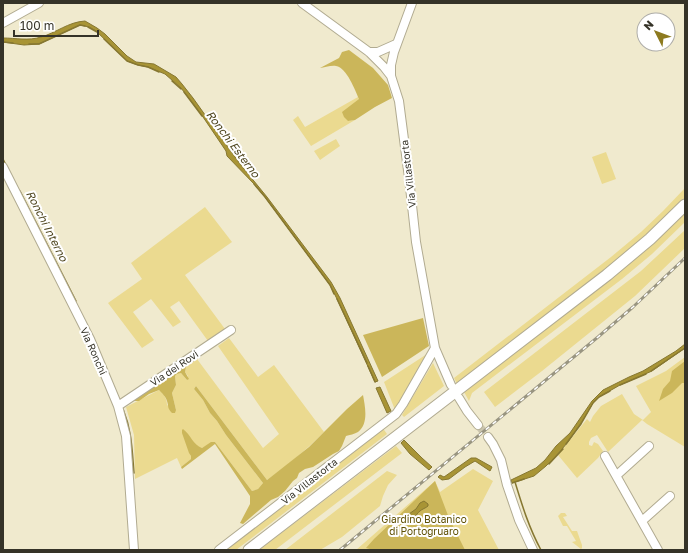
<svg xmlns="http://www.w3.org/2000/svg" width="688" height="553" viewBox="0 0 688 553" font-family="'Golos Text',sans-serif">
	<rect width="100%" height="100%" fill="#f0eace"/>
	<path fill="#ebda90" d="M358,97L359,99L348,121L355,120L311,146L293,120L298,116L305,127Z
		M336,139L340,146L320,160L314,151Z
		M606,152L616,179L602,184L592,157Z
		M685,188V199L642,240L610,268L457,384L454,378L611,257L641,232L663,211Z
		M205,207L232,242L185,275L225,329L208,341L179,301L170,307L181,322L173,327L151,299L133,312L154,340L142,348L108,303L142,279L131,263Z
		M685,211V222L652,254L622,279L472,393L469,401L463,390Z
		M685,230V248L635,296L542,371L495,407L484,392L641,271Z
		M229,338L258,377L274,365L324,432C306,450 287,466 267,480L196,386L194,389L203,400L210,413L217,421L226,435L263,483L258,489L252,491L215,442L202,448L198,447L195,444L188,449L191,456V459L181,467L177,458L135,479L134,435L126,407L159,390C164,394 167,399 167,405L176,410L172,393L176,385L175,376L177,374L181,373L187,380L188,376L185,372L186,367L197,359L263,448L279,434L218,346Z
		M427,354L404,396L395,410L384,382Z
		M685,357V447L647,424L642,420L608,452L597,435L591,438L589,442V445L592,446L594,442L598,444L603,451L598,458L577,478L558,455L587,419L590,422L593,416L601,406L622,394L634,414L643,420L651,412L636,386L666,371Z
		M433,363L444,386L404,417L402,415Z
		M382,427L387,434L236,550H223Z
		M396,446L402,453L275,550H259Z
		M473,469L493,481L478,510L499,550H356L435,481L440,492Z
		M387,471L397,475L388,485L383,496L380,506L342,537L320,550H285Z
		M561,513H565L567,516L563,517L572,531H577L582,545V548L581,549L572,542L576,541L567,526H563L558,516Z"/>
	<path fill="#cbb65a" d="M349,50L373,68L388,85L392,98L375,107L355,120L348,121L344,117L342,112L359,99C355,90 347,68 336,66C331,65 324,68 320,68L339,58L342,52Z
		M423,318L429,346L382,377L363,335Z
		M189,361V365L186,367L185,372L189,379L187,380L181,373L177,374L175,376L176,385L172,393L176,410L175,413H172C167,408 169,407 167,401C166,397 162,393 159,390L149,394L139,401H131Z
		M685,361V383H682L672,393L659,401L663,389L670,381L672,371Z
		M196,386L267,480L276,473L309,447L347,409L363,395C365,406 369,424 358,432C355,434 349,435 346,436L342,446L339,451L333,454L313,467L305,469L299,473L297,478L293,481L285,491L278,497L271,500L243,524L240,523L250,504V496L215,444L182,469L181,467L191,459V456L189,453L182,433V430L183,429C191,435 193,445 202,448L211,442H215L252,491L258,489L263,483L226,435L217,421L210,413L203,400L194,389Z
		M435,481L449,518L465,550H373L366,548L374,539Z"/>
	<path fill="#a89435" stroke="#867731" d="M85,21L97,28L105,34L127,56L136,62L154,64L176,77L182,84L193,98L240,164L267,197L331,282L340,298L378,381L375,382L338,301L330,285L265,197L255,185L227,156L226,151L201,114L181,88L165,74L148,67L138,65L127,61L96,31L89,27L80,25L39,44L24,45L3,42V38C15,38 29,41 41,37C56,33 68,22 85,21Z
		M685,344V348L652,371L620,385L599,397L593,403L581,423L568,442L556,456L546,466L534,476L512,483L511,480L536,468L545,460L556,446L570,433L592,401L603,390L629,377L643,371L676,351Z
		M380,387L391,411L387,413L376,388Z
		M404,440L422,458L432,467L429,470L410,454L401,443Z
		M471,458H476L492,467L490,471L475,461L465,467L449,479L442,480L438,477L440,475L444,477Z
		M424,501L428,504V506C426,508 422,509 420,511C415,515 416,519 409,517V514L416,509L420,503Z"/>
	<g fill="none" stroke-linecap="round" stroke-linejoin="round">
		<path stroke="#867731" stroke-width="1.5" d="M88,27L97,32
			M104,39L127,61L138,65L148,67L159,72
			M3,42L13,43
			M29,44H39L80,25L85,26
			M172,81L181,89
			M184,92L202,116
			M3,159L6,165
			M254,184L265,197L330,285L334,294
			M20,191L76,301
			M337,299L367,363
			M368,366L375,382
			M651,371L685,348
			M620,385L646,374
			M123,409C132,431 132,450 134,473
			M566,444L581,424L593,403L599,397L610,391
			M549,464L563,449
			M515,482C522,505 529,528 541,550
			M512,483L524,479"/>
		<path stroke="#cbc5ad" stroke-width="8" stroke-dasharray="8 4" stroke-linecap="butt" d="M478,425L488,437"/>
		<g stroke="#b1ab91" stroke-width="10">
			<path id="minor" d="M302,3L369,52L384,67L391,76
				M412,3L394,52L391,65V76L399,101L409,178L416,242L435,348L451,385
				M3,23L39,3
				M369,52H378L396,44
				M3,167L90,339L118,406L126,436L134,550
				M459,398L467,411L478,425
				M118,406L231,330
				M488,437L493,444L501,460L507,485L519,520L533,550
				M605,456L658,550
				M617,475L649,446
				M642,521L670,496
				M219,550L396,414L403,404L435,348"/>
		</g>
		<g stroke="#b1ab91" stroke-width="13">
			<path id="highway" d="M249,550L607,275L650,239L685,205"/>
		</g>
		<use href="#minor" stroke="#fff" stroke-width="8"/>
		<use href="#highway" stroke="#fff" stroke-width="11"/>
		<g stroke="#999581" stroke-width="3">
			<path id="rail" d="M340,550L598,337L633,307L685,258"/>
		</g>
		<use href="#rail" stroke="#fff" stroke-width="1.5" stroke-dasharray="4.5" stroke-linecap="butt"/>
	</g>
	<g text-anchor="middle" stroke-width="4" stroke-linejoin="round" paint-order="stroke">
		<g font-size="10" fill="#353328" stroke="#fff">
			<text transform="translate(408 174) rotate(-97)" y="4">Via Villastorta</text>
			<text transform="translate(94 351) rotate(66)" y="4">Via Ronchi</text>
			<text transform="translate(174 368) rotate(-34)" y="4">Via dei Rovi</text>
			<text transform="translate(309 481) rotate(-38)" y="4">Via Villastorta</text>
		</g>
		<g font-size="10" fill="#5e4f03" stroke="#fff">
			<text x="424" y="523">Giardino Botanico<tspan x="424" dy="12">di Portogruaro</tspan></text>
		</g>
		<g font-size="11" font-style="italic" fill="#4f461f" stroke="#fff">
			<text transform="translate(233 144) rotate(53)" y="4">Ronchi Esterno</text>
			<text transform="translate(47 226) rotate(63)" y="4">Ronchi Interno</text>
		</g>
	</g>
	<rect width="688" height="553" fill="none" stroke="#353328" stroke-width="8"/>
	<g transform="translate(656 32) rotate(312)"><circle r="19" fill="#ffffff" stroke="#aeada9"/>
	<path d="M0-3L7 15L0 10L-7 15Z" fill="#8d7a1f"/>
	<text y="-6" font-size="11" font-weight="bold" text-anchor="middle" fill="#353328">N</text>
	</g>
	<path d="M14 30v6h84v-6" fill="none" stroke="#353328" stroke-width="2"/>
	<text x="20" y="30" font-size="12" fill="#353328" stroke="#ffffff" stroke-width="3" paint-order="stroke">100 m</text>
</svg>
